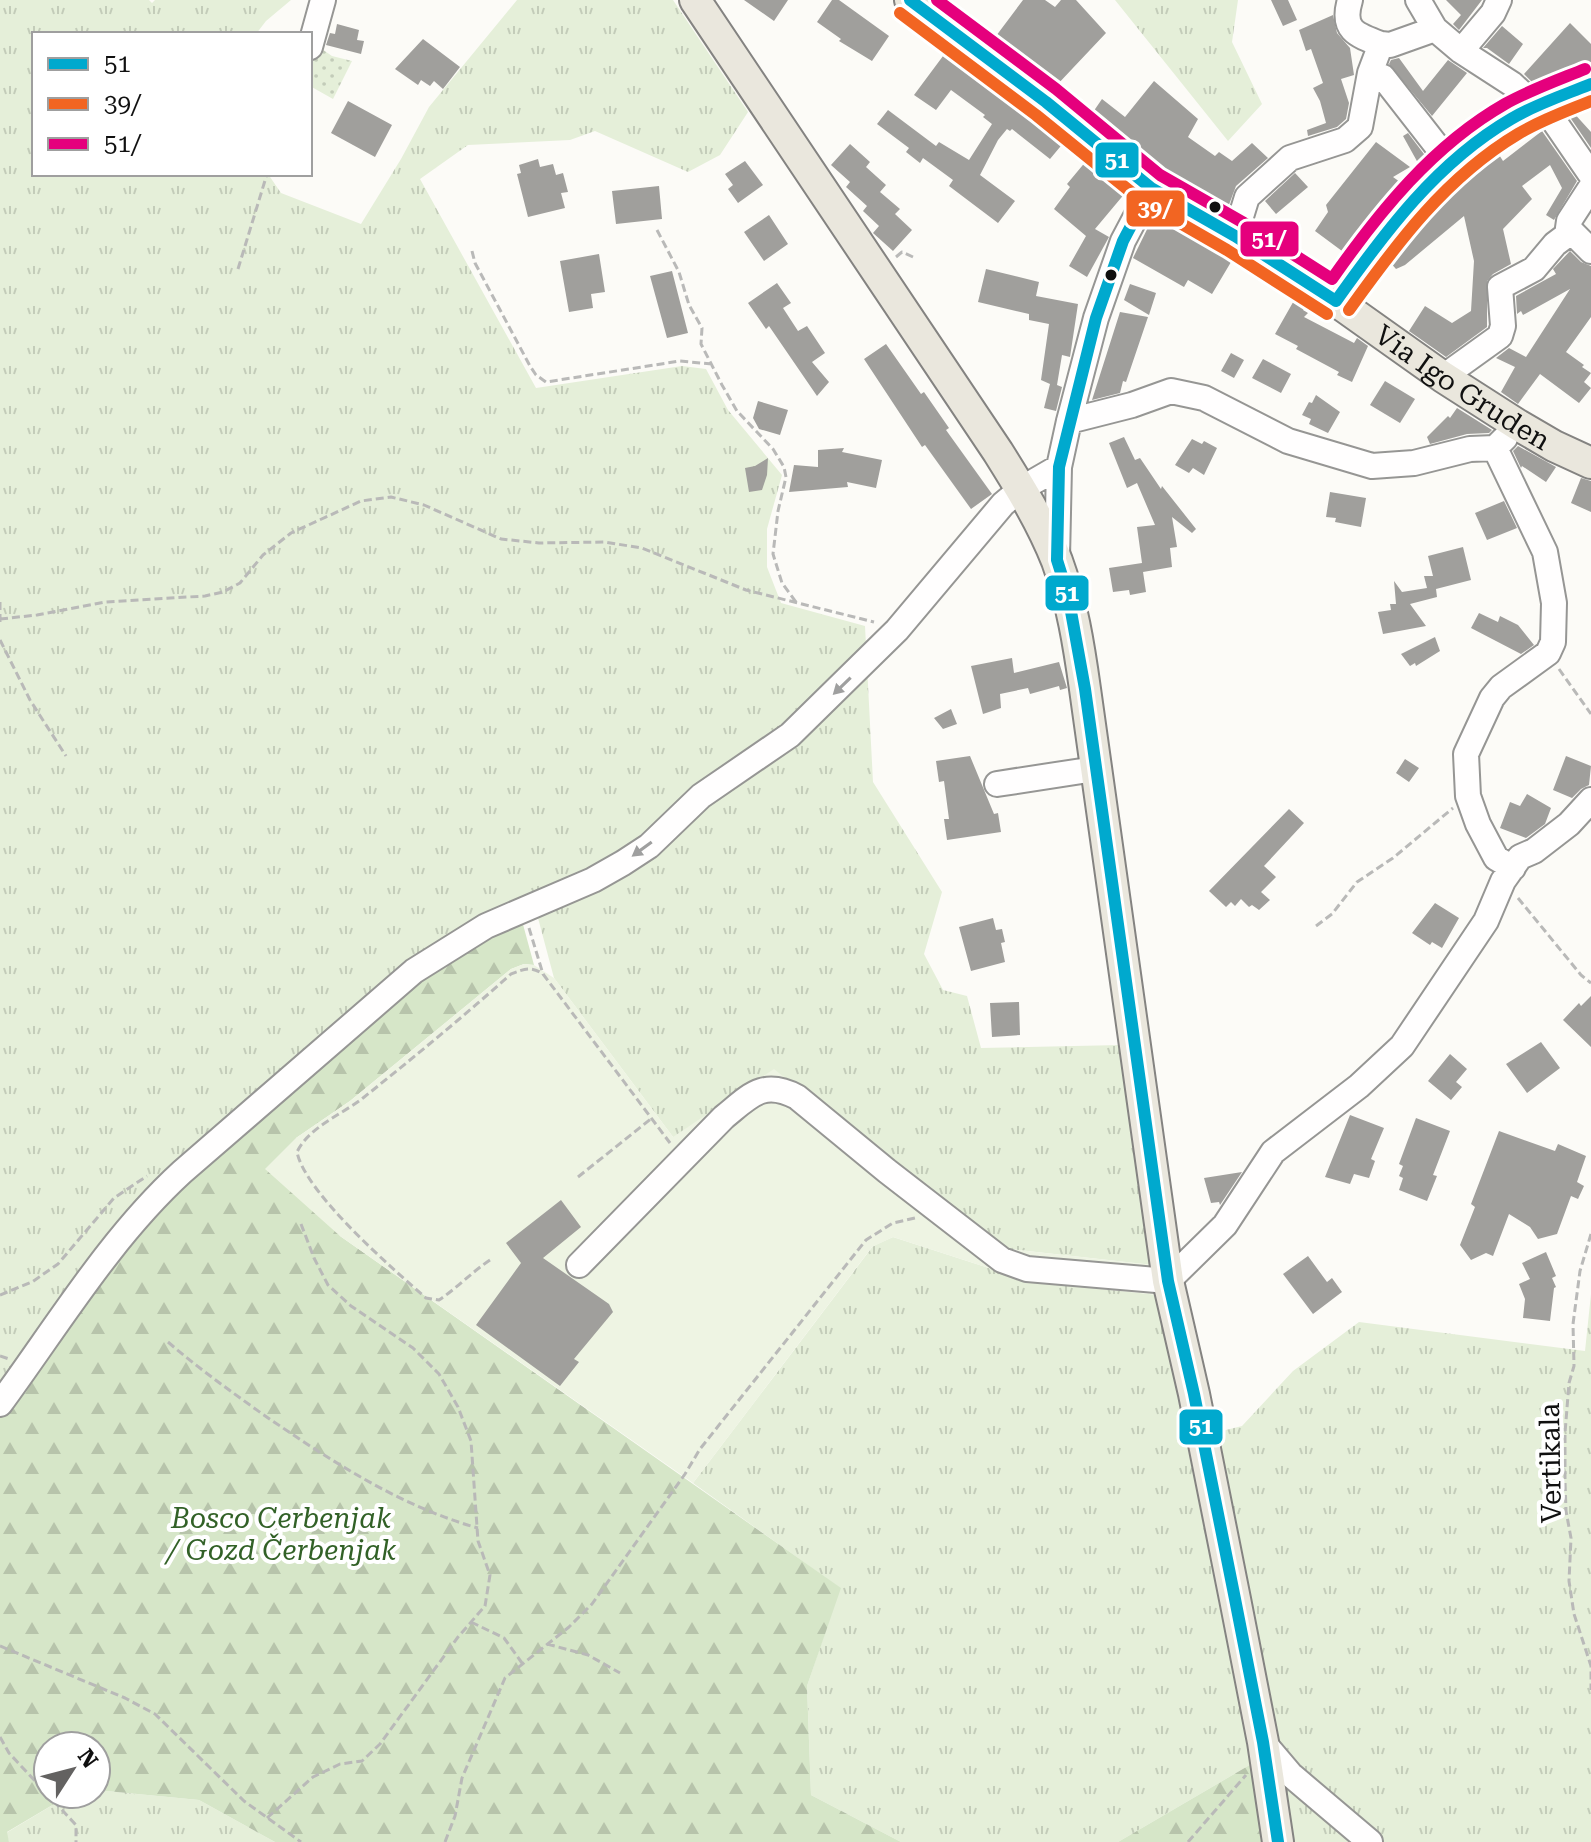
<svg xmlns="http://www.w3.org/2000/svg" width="1591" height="1842" viewBox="0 0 1591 1842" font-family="'Roboto Serif',serif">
	<defs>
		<pattern id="grass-tufts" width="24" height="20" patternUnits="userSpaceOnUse" patternTransform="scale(2)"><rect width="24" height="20" fill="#e5efd9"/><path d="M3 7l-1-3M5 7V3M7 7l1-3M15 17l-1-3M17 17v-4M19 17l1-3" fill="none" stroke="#c3ccb9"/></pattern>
		<pattern id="forest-firs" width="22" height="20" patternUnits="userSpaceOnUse" patternTransform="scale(2)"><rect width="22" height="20" fill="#d6e6c8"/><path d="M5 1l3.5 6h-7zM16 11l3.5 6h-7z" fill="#b7c4ab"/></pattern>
		<pattern id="park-dots" width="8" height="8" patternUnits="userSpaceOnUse" patternTransform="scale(2)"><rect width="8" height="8" fill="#e5efd9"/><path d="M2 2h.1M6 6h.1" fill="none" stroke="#c3ccb9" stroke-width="1.8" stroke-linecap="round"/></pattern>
	</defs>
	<rect width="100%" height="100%" fill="#fcfbf7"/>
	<path fill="url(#grass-tufts)" d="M0,0H149L152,3L155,0H291L266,21L256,34H34V174H268L281,193L361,224L401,159L429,107L517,0H673L748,112L720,155L688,172L595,131L570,140L468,145L420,179L536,388L682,366L706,369L728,410L782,475L767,529V567L781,603L865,626L873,782L942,892L924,954L943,990L967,996L981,1048L1121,1045L1153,1265L1010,1249L964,1223L673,1137L554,978L538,918L531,920L523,901L0,1393Z
		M1115,0H1238L1232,42L1262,104L1228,141Z
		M893,1237L1029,1281L1158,1295L1192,1440L1253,1763L1118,1842H901L811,1795L807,1686L840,1588L693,1483L873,1246Z
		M1591,1294V1842H1289L1214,1433L1242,1426L1293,1371L1359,1322L1585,1351Z
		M96,1790L199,1800L275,1842H9L6,1833L71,1794H96Z"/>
	<path fill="url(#forest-firs)" d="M521,917L534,965L524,964L511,969L350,1101L296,1138L340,1236L841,1588L807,1686L811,1795L901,1842H275L199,1800L96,1790V1746H48V1794H71L7,1832L9,1842H0V1415L132,1235L375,1009Z
		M1253,1763L1261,1842H1118Z"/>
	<path fill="url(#park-dots)" d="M313,43L332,56L352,61L333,99L310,86V51Z"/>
	<path fill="#eef4e3" d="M524,964L534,965L554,978L673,1137L774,1069L964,1223L1010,1249L1153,1265L1158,1295L1029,1281L893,1237L872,1247L693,1483L340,1236L265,1169L296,1138L350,1101L511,969Z"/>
	<path fill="#a09f9c" d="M744,0H788L774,21Z
		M832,0H839L889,36L872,61L839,41L841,39L817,22Z
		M1023,0H1045L1055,7L1061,0H1076L1106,33L1056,86L993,40Z
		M1271,0H1288L1297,20L1283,26Z
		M1446,0H1482L1459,30L1453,24L1461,15Z
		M1333,15L1337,33L1350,48L1354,75L1341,79L1349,103L1346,119L1337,127L1308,136L1307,130L1326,123L1320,101L1313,88L1323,83L1311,49L1306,51L1299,30Z
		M1570,23L1591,44V66L1537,87L1524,74Z
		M337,24L359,30L357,40L364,41L361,54L326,45L330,33L335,34Z
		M1502,26L1523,44L1509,64L1487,48H1483Z
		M423,39L460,67L443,89L434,81L430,86L421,80L418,85L395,69Z
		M946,52L1065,141L1050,159L1012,129L1010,131L1007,129L998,140L980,175L1015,201L998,223L949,186L953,180L923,158L920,163L906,152L909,148L877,124L888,110L936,146L939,142L969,160L992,124L983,117L985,115L951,90L936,110L914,95Z
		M1399,58L1423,91L1448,60L1467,73L1432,116L1389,64L1391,60Z
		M1154,81L1198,119L1188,137L1215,156L1219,152L1232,161L1252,143L1268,158L1236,186L1227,210L1161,173L1091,115L1102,99L1125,117Z
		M348,101L392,125L375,157L331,133Z
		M1572,111L1591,132V148L1567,113Z
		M1542,131L1577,181L1554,220L1546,215L1562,188L1550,165L1522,186L1532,199L1503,229L1511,264L1493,274L1487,281V327L1446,357L1409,331L1425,306L1452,323L1471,311L1474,261L1464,216L1405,265L1396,269L1388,260L1419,222L1449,198L1445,194L1471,170L1496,150L1503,161Z
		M1408,133L1427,158L1418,163L1403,136Z
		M1376,142L1410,167L1393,177L1400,182L1355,243L1350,240L1342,251L1315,231L1328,212L1326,205Z
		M850,144L870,162L866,167L886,185L880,192L900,209L895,214L912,230L893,251L873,233L879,226L863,211L867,206L846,187L850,182L831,165Z
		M538,159L540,167L553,164L556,175L563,173L568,192L561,193L565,208L528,217L517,174L521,173L519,165Z
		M1087,160L1126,192L1095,229L1109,237L1087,277L1069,266L1086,236L1054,209L1070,187L1067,184Z
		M745,161L763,185L738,203L728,189L733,185L725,174Z
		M1295,173L1308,187L1276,214L1265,201Z
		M659,186L662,219L616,224L612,191Z
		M1156,211L1234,257L1212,294L1188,280L1184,287L1133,258Z
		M769,215L788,244L764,261L744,232Z
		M1570,251L1581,262L1591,266V317L1566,352L1584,365L1582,367L1591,373L1584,382L1591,388L1579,403L1540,374L1518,404L1501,392L1515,367L1496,358L1509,348L1526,357L1570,289L1523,315L1521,311L1517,314L1516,296L1556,274L1553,269Z
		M599,254L605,292L591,294L593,308L569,312L560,261Z
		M986,269L1039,282L1036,296L1078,304L1070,357L1062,355L1057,385L1062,387L1056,411L1044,408L1050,384L1041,380L1049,324L1029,320V314L978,302Z
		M672,271L688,333L667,338L650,276Z
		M777,283L791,303L783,308L798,331L807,326L825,353L812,362L829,382L817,396L769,326L766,329L748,303Z
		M1130,284L1156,293L1149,315L1124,300Z
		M1296,297L1308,304L1303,310L1308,313L1304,317L1354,343L1357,338L1368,346L1352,382L1337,375L1339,372L1296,349L1298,346L1275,334Z
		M1120,312L1148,317L1126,382L1123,381L1120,393L1092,400Z
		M886,344L921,394L924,392L949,428L946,430L992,494L971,509L925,445L922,447L864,359Z
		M1231,353L1244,360L1234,378L1221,371Z
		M1263,359L1291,374L1281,393L1252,378Z
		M1385,381L1415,399L1400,423L1370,405Z
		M1316,395L1340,412L1328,433L1309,424L1311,419L1302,415L1309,402L1312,403Z
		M758,401L788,410L780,435L759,429L753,418Z
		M1457,408L1492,430L1489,433L1467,434L1430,444L1427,437L1448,416L1450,418Z
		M1124,437L1135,460L1140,458L1161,489L1162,486L1196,529L1192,533L1172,517L1177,547L1170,548L1172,567L1143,572L1142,565L1146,592L1130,595L1129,590L1113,592L1109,568L1142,563L1137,527L1155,525L1137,483L1127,488L1109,443Z
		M1192,439L1202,444L1204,441L1217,448L1204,475L1193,468L1189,473L1175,465Z
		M1518,446L1556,467L1546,482L1522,466L1521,468L1513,451Z
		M844,448L842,452L882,460L876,488L847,482L848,487L789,492L794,465L818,467V450Z
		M768,458L767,475L762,490L749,492L745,468L755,466Z
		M1581,478L1591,481V512L1571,503Z
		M1330,492L1366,498L1361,527L1335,522L1336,518L1326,517Z
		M1504,501L1517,528L1487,540L1475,513Z
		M1463,547L1471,580L1436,589L1437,597L1410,604L1426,626L1383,634L1378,612L1391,610L1390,604H1396L1394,581L1402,592L1427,588L1424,576H1433L1428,556Z
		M1479,613L1498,622L1500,616L1518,625L1534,645L1521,654L1471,628Z
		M1435,637L1440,651L1416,666L1415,663L1410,666L1401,654Z
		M1012,658L1014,673L1059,662L1067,688L1060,690L1059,686L1030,694L1028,688L1000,694L1001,708L983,714L971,666Z
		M951,709L957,724L943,729L934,718Z
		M970,756L994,814L998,813L1001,832L947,840L944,819H949L944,781L939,782L936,761Z
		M1566,756L1591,766L1589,785L1581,789L1572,798L1553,790Z
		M1405,759L1419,768L1409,782L1396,773Z
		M1527,794L1551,808L1545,824L1526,838L1500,828L1510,802L1520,806Z
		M1289,809L1304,823L1264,866L1276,877L1261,892L1270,900L1259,910L1252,905L1249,907L1241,899L1235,906L1231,902L1226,907L1209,891Z
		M1435,903L1459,918L1442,948L1432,942L1430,945L1412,933Z
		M993,918L996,930L1002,929L1005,942L1001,943L1005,962L971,971L959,927Z
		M1591,996V1047L1563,1020L1579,1003L1581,1006Z
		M1019,1002L1020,1035L992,1037L990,1003Z
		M1541,1042L1560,1068L1527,1093L1506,1064Z
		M1450,1054L1467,1069L1456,1082L1462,1087L1451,1100L1428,1081Z
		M1350,1115L1384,1128L1371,1159L1375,1161L1369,1178L1354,1174L1350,1184L1325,1177Z
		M1416,1118L1450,1131L1433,1175L1437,1176L1427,1201L1399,1190L1403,1178L1399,1176L1403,1166L1399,1164Z
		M1499,1131L1555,1151L1558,1144L1586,1156L1577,1182L1584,1186L1578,1199L1571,1196L1557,1234L1538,1239L1530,1227L1509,1214L1493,1256L1486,1253L1471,1260L1460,1245L1475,1207L1471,1204Z
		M1242,1172L1220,1205L1219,1202L1211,1203L1204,1178Z
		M561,1200L581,1227L543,1258L609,1304L613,1312L574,1359L579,1362L560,1386L476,1325L521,1263L506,1243Z
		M1546,1252L1556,1276L1552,1278L1556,1287L1554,1288L1550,1321L1523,1318L1525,1299L1519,1284L1530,1279L1522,1263Z
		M1308,1256L1327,1282L1332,1278L1342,1292L1313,1314L1283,1274Z"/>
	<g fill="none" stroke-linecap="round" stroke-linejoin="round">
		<g stroke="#969694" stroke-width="28">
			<path id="minor" d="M1418,0L1435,29L1461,51L1512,84L1527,98L1534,109
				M1381,44L1390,45L1435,29
				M310,47L323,0
				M1461,51L1493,13L1499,0
				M1370,73L1383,77L1450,163
				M1543,105L1591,175
				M1591,187L1569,221L1568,228L1591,251
				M1235,236L1247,197L1290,158L1345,140L1360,127L1370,73L1381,44C1356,35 1341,30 1350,0
				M1443,377L1500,336L1503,326L1500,287L1534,269L1555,244L1571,232
				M1069,421L1132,405L1171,391L1204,398L1288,441L1372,466L1414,463L1470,449L1495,448L1505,438
				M1495,448L1545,552L1554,603L1553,642L1548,653L1501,687L1492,698L1466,754L1468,796L1478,824L1496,858L1513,868
				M1057,558L1059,467L1069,421L1096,318L1123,241L1151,188
				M997,784L1095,769
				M579,1265L724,1117C750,1096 763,1079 797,1097L887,1171L1002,1260L1027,1269L1168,1281L1225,1225L1273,1152L1359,1086L1402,1046L1486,921L1503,881L1520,857L1534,851L1569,824L1591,800
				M0,1404C58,1325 110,1238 182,1172L414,971L486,926L593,880L623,863L649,846L701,796L790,735L897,630L1003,504L1021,489L1059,467
				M1263,1742L1291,1775L1370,1842"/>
		</g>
		<g stroke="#848381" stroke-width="34">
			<g id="major">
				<path d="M695,0L998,452C1020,487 1042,523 1057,561C1072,602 1079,646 1085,689L1168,1281L1194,1394L1235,1599L1263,1742L1278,1842"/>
				<path id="s1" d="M910,0L1046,102L1151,188L1235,236L1336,301L1443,377L1518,425L1554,446L1591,463"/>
				<path d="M1336,301C1385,231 1436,163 1511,119C1536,105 1565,95 1591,84"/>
			</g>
		</g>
		<path stroke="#b9b9b8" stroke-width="3" stroke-dasharray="8 4" stroke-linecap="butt" d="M657,230L679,272L689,305L702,328L701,344L722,385L737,411L773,449L784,467L786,477L778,511L773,554L782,583L796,602
			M472,251L475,263L530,366L536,375L546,382L680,361L712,364
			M896,257L902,252L913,257
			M238,269L267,174
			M0,602V624
			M0,619L37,615L105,602L205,596L223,592L240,583L263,555L291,533L361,501L391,497L424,505L501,539L539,543L604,542L642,548L746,590L874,622
			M0,640L30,700L66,756
			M1559,669L1591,714
			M1518,898L1581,975L1591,983
			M1316,926L1332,914L1357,882L1393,858L1453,808
			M529,928L543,974L670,1143
			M578,1177L652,1118
			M1591,1234L1580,1271L1573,1324L1574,1366L1569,1383L1565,1433V1481L1566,1511L1571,1538L1569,1581L1574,1614L1591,1666V1690
			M490,1260C472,1272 457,1288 439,1300L426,1298C393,1269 305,1193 297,1152C309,1127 341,1115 363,1098C413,1058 463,1017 511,974C524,969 531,966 543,974
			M0,1295L32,1282L58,1264L114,1198L147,1176
			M168,1342C198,1368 229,1390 261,1413C328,1459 399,1506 478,1528
			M0,1356L9,1359
			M471,1622L504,1638L522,1663
			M547,1644L588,1655L620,1673
			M0,1646L125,1698L155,1714L244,1801L301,1842
			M0,1737L9,1753L76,1825V1842
			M267,1818L313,1777L340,1764L362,1761L380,1744L458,1637L485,1606L490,1575L478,1541L471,1441L458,1407L439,1374L413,1348L351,1306L328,1285L314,1258L301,1224
			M445,1842L455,1816L462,1778L505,1678L569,1627L592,1604L685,1474L700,1449L866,1240L893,1223L915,1218
			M1188,1842L1246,1775"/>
		<use href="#minor" stroke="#fffefe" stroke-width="24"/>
		<use href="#major" stroke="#eae7dd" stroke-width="30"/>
		<g stroke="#fff" stroke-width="18">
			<path id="bus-1" d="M910,0L1046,102L1151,188L1235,236L1336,301
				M1151,188L1123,241L1096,318L1059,467L1057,560L1068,595L1085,689L1168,1281L1194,1394L1235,1599L1263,1742L1278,1842
				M1336,301C1385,232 1437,162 1511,119C1536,104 1564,95 1591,84"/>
		</g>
		<g stroke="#fff" stroke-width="18">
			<path id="bus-2" d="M900,13L1036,115L1142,201L1227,250L1327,314
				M1349,310C1397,243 1446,177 1518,134C1541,120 1567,111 1591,101"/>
		</g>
		<g stroke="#fff" stroke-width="18">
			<path id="bus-3" d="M937,0L1056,89L1160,175L1244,223L1332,279C1379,212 1433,145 1505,104C1530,90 1558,80 1585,69"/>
		</g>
		<use href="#bus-1" stroke="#00a9ce" stroke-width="12"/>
		<use href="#bus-2" stroke="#f26522" stroke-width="12"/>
		<use href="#bus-3" stroke="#e5007d" stroke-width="12"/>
	</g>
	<defs><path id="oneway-solid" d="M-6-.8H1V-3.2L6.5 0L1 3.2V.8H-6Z" transform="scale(2)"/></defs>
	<g fill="#9f9f9f">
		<use href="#oneway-solid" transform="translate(842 686) rotate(136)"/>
		<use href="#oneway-solid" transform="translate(642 849) rotate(144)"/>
	</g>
	<g fill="#101010" stroke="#fff" stroke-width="3">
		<circle cx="1215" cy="207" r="7"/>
		<circle cx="1111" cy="275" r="7"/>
	</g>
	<g text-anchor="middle" stroke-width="8" stroke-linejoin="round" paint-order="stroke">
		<g font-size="28" fill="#101010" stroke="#fff">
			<text dy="10" stroke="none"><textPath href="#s1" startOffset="676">Via Igo Gruden</textPath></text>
			<text transform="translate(1550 1463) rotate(-91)" y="10">Vertikala</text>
		</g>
		<g font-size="28" font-style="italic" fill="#326127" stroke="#fff">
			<text x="281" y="1528">Bosco Cerbenjak<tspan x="281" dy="32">/ Gozd Čerbenjak</tspan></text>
		</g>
	</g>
	<g stroke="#fff" stroke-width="3">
		<rect x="1094" y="141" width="46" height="38" rx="8" fill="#00a9ce"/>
		<rect x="1125" y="189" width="61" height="39" rx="8" fill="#f26522"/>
		<rect x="1239" y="220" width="61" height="38" rx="8" fill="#e5007d"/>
		<rect x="1044" y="574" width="46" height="38" rx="8" fill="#00a9ce"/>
		<rect x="1178" y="1408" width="46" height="38" rx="8" fill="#00a9ce"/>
	</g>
	<g font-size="22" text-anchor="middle" font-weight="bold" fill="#fff">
		<text x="1117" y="168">51</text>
		<text x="1155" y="216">39/</text>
		<text x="1269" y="247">51/</text>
		<text x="1067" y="601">51</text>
		<text x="1201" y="1434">51</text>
	</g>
	<rect x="32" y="32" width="280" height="144" fill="#ffffff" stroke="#9f9f9f" stroke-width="2"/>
	<rect x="48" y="58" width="40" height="12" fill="#00a9ce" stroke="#9f9f9f" stroke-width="2"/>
	<text x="104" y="72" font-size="24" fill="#101010">51</text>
	<rect x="48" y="98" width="40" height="12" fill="#f26522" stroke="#9f9f9f" stroke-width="2"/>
	<text x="104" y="112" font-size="24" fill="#101010">39/</text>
	<rect x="48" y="138" width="40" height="12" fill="#e5007d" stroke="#9f9f9f" stroke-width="2"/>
	<text x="104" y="152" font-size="24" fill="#101010">51/</text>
	<g transform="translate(72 1770) rotate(54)"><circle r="38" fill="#ffffff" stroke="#9f9f9f" stroke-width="2"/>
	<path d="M0-6L14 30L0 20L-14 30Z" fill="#636261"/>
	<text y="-12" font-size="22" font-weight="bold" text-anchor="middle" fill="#101010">N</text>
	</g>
</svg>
